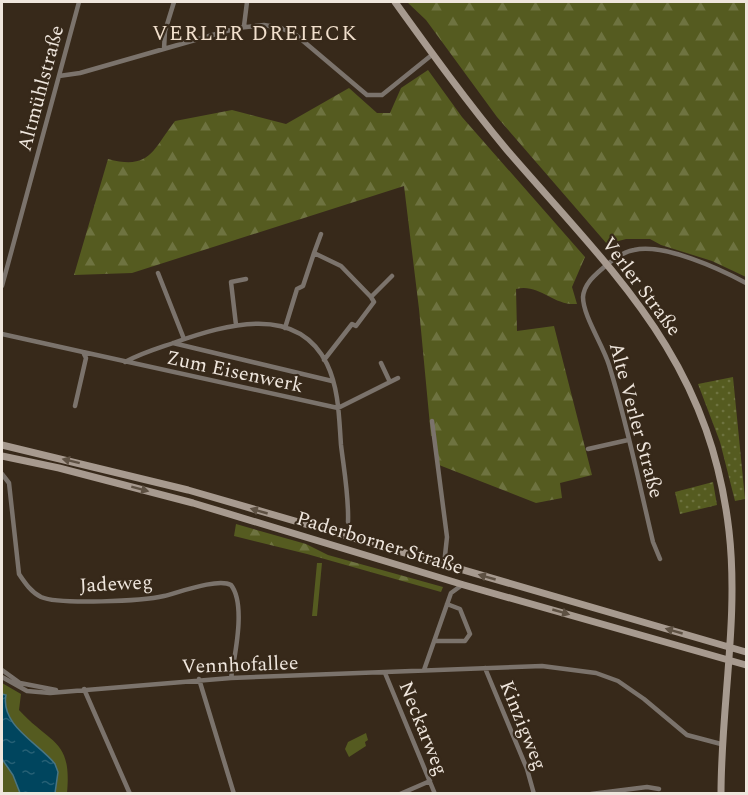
<svg xmlns="http://www.w3.org/2000/svg" width="748" height="795" viewBox="0 0 748 795" font-family="Spectral,serif">
	<defs>
		<pattern id="grass-dots" width="8" height="8" patternUnits="userSpaceOnUse" patternTransform="scale(1.5)"><rect width="8" height="8" fill="#555b20"/><path d="M2 2h.1M6 6h.1" fill="none" stroke="#6e7340" stroke-width="1.8" stroke-linecap="round"/></pattern>
		<pattern id="forest-firs" width="22" height="20" patternUnits="userSpaceOnUse" patternTransform="scale(1.5)"><rect width="22" height="20" fill="#555b20"/><path d="M5 1l3.5 6h-7zM16 11l3.5 6h-7z" fill="#6e7340"/></pattern>
		<pattern id="water-ripples" width="26" height="14" patternUnits="userSpaceOnUse" patternTransform="scale(1.5)"><rect width="26" height="14" fill="#00455e"/><path d="M2 4q2-2 4 0t4 0M15 11q2-2 4 0t4 0" fill="none" stroke="#266075"/></pattern>
	</defs>
	<rect width="100%" height="100%" fill="#37291a"/>
	<path fill="url(#grass-dots)" d="M733,377L745,499L735,501L720,442L698,384Z
		M713,482L717,505L680,514L675,492Z"/>
	<path fill="url(#forest-firs)" d="M407,2H746V277L712,261L661,245L650,239H626L607,244L497,117L426,20Z
		M428,70L462,117L585,257L572,287L577,304C553,306 539,283 516,289L517,331L554,326L592,475L560,483L562,498L536,503L439,465L435,436H431L419,309L404,186L132,273L74,275L108,159C150,170 152,151 175,121L232,110L286,124L349,88L377,113H390L401,88Z
		M236,524L306,544L328,555L443,587L441,592L307,554L234,536Z"/>
	<path fill="#555b20" d="M317,563H322L317,616H312Z
		M2,683L21,694L19,710C51,745 72,739 67,793H2Z
		M366,733L368,740L365,742L366,746L349,757L345,749L348,742Z"/>
	<path fill="url(#water-ripples)" stroke="#487584" stroke-width="1.5" d="M2,694L6,695C0,726 40,744 55,764L58,772L55,793H20L13,775L2,759Z"/>
	<g fill="none" stroke-linecap="round" stroke-linejoin="round">
		<path stroke="#7b736c" stroke-width="4.5" d="M244,26L247,2
			M164,49L165,31L174,2
			M59,76L80,73L237,28L264,25L281,28L296,35L367,95H382L433,54
			M314,253L321,234
			M158,273L184,339
			M2,286L79,2
			M236,325L231,282L246,279
			M285,328L297,289L303,286L314,253L341,266L371,297L392,276
			M2,334L83,352L86,358L75,406
			M173,343L332,381
			M83,352L338,408L398,378
			M324,360L352,324L356,326L374,302L371,297
			M125,362C141,353 159,348 176,342C225,325 297,303 327,364C339,389 339,418 341,445C344,470 349,497 348,522
			M381,363L389,380
			M432,421L447,537L444,565
			M588,449L628,440
			M2,474L9,483L19,574C25,583 31,592 41,597C59,605 143,601 164,596C180,592 218,578 231,585C246,604 235,654 231,678
			M660,559L653,542C639,483 627,423 609,365C603,345 583,316 583,297C584,284 594,276 603,268C612,260 622,252 634,250C664,243 720,269 746,283
			M434,641H465L470,634L460,609L447,604
			M485,668L527,769L534,794
			M2,670L20,683L56,690
			M424,670L451,593L462,585
			M385,673L435,794
			M2,677L27,691L50,693L231,678L542,666L596,673L618,681L644,699L687,735L721,744
			M199,679L234,794
			M84,689L130,794
			M400,794L430,781
			M591,794L647,787L659,789"/>
		<path stroke="#a79a8f" stroke-width="7" d="M395,2C431,52 467,102 507,150C614,274 709,358 729,531C739,618 721,706 721,794
			M2,445L188,490L746,652
			M2,456L59,468L193,503L464,585L746,665"/>
	</g>
	<defs><path id="oneway-solid" d="M-6-.8H1V-3.2L6.5 0L1 3.2V.8H-6Z" transform="scale(1.5)"/></defs>
	<g fill="#5e5143">
		<use href="#oneway-solid" transform="translate(71 461) rotate(-166)"/>
		<use href="#oneway-solid" transform="translate(140 489) rotate(15)"/>
		<use href="#oneway-solid" transform="translate(259 511) rotate(-164)"/>
		<use href="#oneway-solid" transform="translate(487 577) rotate(-164)"/>
		<use href="#oneway-solid" transform="translate(561 612) rotate(16)"/>
		<use href="#oneway-solid" transform="translate(674 631) rotate(-164)"/>
	</g>
	<g text-anchor="middle" stroke-width="4.5" stroke-linejoin="round" paint-order="stroke">
		<g font-size="20" fill="#efe6dd" stroke="#37291a">
			<text transform="translate(40 88) rotate(-75)" y="7">Altmühlstraße</text>
			<text transform="translate(642 286) rotate(53)" y="7">Verler Straße</text>
			<text transform="translate(235 371) rotate(12)" y="7">Zum Eisenwerk</text>
			<text transform="translate(637 420) rotate(75)" y="7">Alte Verler Straße</text>
			<text transform="translate(380 542) rotate(17)" y="7">Paderborner Straße</text>
			<text transform="translate(116 583) rotate(-3)" y="7">Jadeweg</text>
			<text transform="translate(240 664) rotate(-2)" y="7">Vennhofallee</text>
			<text transform="translate(524 725) rotate(68)" y="7">Kinzigweg</text>
			<text transform="translate(424 728) rotate(68)" y="7">Neckarweg</text>
		</g>
		<g font-size="21" letter-spacing="1.5" fill="#f1dfcc" stroke="#37291a">
			<text x="255" y="40">VERLER DREIECK</text>
		</g>
	</g>
	<rect width="748" height="795" fill="none" stroke="#efe6dd" stroke-width="6"/>
</svg>
